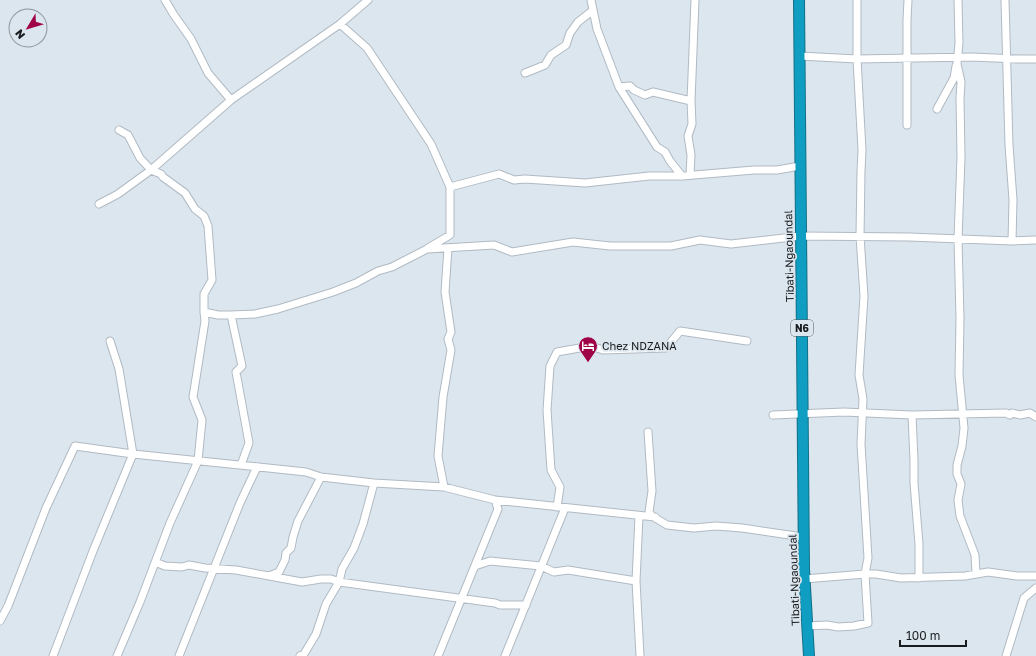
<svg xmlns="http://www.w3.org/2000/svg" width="1036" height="656" viewBox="0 0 1036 656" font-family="'Golos Text',sans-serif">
	<rect width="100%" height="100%" fill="#dce6ee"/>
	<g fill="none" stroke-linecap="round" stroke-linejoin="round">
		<g stroke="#b1bac3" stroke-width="9">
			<path id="minor" d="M165,0L174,15L191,39L208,73L231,100
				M591,0L597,29L619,87L657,147L665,152L670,161L682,176
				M958,0L959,43L957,64L961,82L960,99L961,157L958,239L960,318L959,375L964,428L962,446L957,465V474L961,484L958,500L960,516L975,555L976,573
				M1005,0L1009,145L1013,200L1012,241
				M340,24L367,48L431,144L450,187V235L428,248
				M799,56L857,59L972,57L1019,59H1036
				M525,73L545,65L551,55L566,45L570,33L578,22L592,11
				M619,87L630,86L634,90L645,95L653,92L691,101
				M937,109L954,78L956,66
				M907,125V20L908,0
				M119,130L128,135L140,158L151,170L161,174L163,177L185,193L195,209L204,216L208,226L212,280L204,294V312L218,315H231L255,314L278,309L333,292L356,283L378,271L392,267L427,249L494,245L512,252L573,242L610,246H671L700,240L731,244L801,236L909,237L1012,241L1036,240
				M690,175L691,155L688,136L692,124L691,101L695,0
				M450,187L499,174L514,180L525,179L585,183L649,176H682L754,170H777L800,166
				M99,204L118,194L151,170L231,100L340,24L368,0
				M231,315L242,366L236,372L249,443L241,465
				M773,415L844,412L912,415L1006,413L1010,415L1012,413L1020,415L1030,413L1036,417
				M912,415L914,460V483L919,544V578
				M648,432L652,491L649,512L652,516L667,525L694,528L716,526L742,528L803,537
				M444,487L438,456L443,397L451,350L448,339L451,332L445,292L448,248
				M557,507L560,487L551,470L547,410L550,366L557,352L591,346L603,350L666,348L680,331L747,341
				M639,516L636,581L640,656
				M155,562L165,566L182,567L189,565L205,568L236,570L302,582L321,579H331L339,582L495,603L500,605H526
				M475,566L490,561L541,566L554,572L568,570L636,581
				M269,576L279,572L285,560L286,553L291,548L293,537L298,521L321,477
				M804,579L865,574L868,558L861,444L863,399L859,375L864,296L860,236L861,171L862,150L857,59V0
				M0,621L8,606L46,508L75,446L133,454L119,369L110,341
				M807,626L827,625L838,627L854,626L868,623L865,574H876L901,578L965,576L988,572L1017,576H1036
				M53,656L93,551L133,454L306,472L321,477L374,483L444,487L495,500L655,517
				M117,656L140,602L170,523L198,461L202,420L193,397L205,321L204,312
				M179,656L240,503L257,467
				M300,656L304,654L316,634L326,604L339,582L342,569L354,548L363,524L374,483
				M438,656L498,509L495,500
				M505,656L565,508
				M1006,656L1024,598L1036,588"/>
		</g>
		<g stroke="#127088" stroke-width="12">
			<path id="highway" d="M799,0L804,569L809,656"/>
		</g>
		<use href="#minor" stroke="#fff" stroke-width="7"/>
		<use href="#highway" stroke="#0f9ec1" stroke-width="10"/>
	</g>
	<defs>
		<g id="hotel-pin" transform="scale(1)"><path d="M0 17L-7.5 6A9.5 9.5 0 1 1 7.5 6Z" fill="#9f0449" stroke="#dce6ee"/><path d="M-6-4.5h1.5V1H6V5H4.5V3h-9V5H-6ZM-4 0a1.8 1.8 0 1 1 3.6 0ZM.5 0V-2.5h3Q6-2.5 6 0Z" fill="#fff"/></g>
	</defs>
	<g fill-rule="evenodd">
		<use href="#hotel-pin" x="588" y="346"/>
	</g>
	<g text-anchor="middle" stroke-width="3.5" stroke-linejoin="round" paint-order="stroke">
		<rect fill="#dce6ee" stroke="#54595d" stroke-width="1" x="791" y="320" width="22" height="16" rx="3"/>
		<g font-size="10" font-weight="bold" fill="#191c1f">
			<text x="802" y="332">N6</text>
		</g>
		<g font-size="11" fill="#191c1f" stroke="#dce6ee">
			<text transform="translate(789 256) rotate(-91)" y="4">Tibati-Ngaoundal</text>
			<text transform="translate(794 580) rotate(-92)" y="4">Tibati-Ngaoundal</text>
		</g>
		<g font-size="11" fill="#191c1f" stroke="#dce6ee" text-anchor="start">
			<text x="602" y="350">Chez NDZANA</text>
		</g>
	</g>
	<g transform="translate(28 28) rotate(232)"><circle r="19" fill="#dce6ee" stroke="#8e959b"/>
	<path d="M0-3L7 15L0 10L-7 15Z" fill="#9f0449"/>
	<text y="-6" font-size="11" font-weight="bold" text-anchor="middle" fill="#191c1f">N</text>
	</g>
	<path d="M900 640v6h66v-6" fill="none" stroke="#191c1f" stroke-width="2"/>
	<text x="906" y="640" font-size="12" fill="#191c1f" stroke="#dce6ee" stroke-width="3" paint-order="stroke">100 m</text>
</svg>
